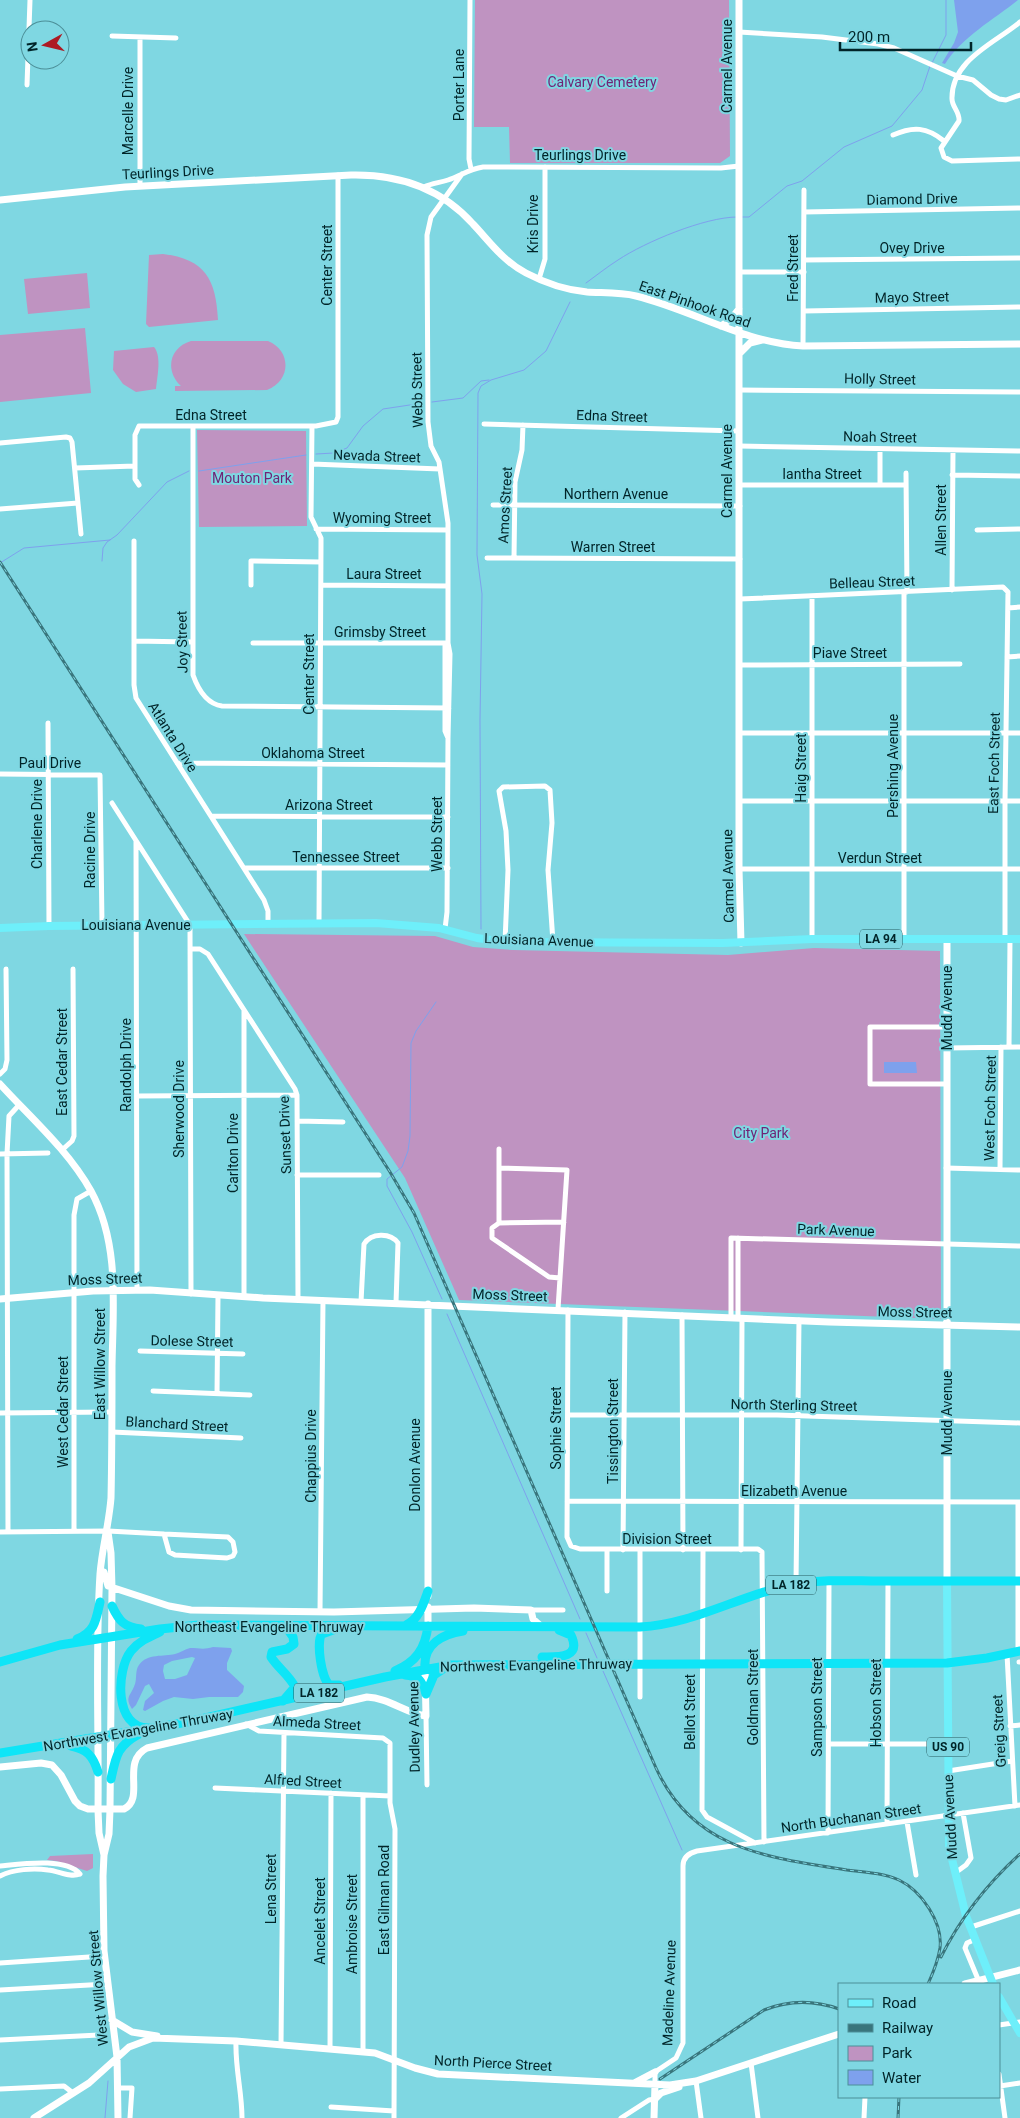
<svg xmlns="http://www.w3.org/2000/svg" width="1020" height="2118" viewBox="0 0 1020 2118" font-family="Roboto,sans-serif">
	<rect width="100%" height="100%" fill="#7fd7e2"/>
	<path fill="#bf93c1" d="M475,0H729L730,156L720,163H510L509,127H474Z
		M163,254C205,259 216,279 218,320L149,327L146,324L149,255Z
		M87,273L90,308L28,314L24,279Z
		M85,328L91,393L0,402V335Z
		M191,341H268C292,351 291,381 267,390L175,391V386H181C164,370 170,347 191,341Z
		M154,347C162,356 157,377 156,389L136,392L123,384L113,370L114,351Z
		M197,430L306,431L307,526L199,527Z
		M244,934L435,936L473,947L513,950L728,955L814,948L940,951L941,1319L459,1300L405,1178Z
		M93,1854V1868L87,1871L56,1861L47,1860L50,1856Z"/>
	<path fill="#7ea1ed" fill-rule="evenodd" d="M954,0H1018C993,20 962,37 945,64L942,63L954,43L958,32Z
		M884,1062H916L917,1073H884Z
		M213,1647L231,1648L232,1651L227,1663V1670L244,1686L243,1692L238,1697H209L193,1699L174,1697L163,1701L145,1711L143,1710L145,1701L154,1693L149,1684L145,1686L136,1705L132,1709C124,1697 131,1696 135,1684C137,1678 135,1670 139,1665C147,1653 164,1657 175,1654C180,1653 185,1649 190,1648C199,1648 204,1650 213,1647ZM192,1657L195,1658L187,1675L175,1679H165L163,1671L164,1665L172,1661Z"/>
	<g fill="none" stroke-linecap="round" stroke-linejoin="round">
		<path stroke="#7ea1ed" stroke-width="1" d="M932,63L946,35V0
			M741,217H749L787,186L802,181L844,147L892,126L922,90L930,66
			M586,283C597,275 607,267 618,260C645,242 705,217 737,217
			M432,402L463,398L481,381L489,380
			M316,454L334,453L347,448L363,426L383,409L423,403
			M199,471L306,455
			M102,561L103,548L107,542L117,535L167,482L189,471
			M0,563L24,548L110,540
			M481,929L480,720L482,594L477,555L478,393L481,386L491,380L524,370L546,351L570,302
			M436,1002L416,1031L411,1043L410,1136L408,1151L402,1167L387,1179V1186L412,1232L442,1299
			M447,1314L580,1619
			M586,1633L597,1658
			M603,1671L682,1850
			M105,2118L108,2081"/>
		<path stroke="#fff" stroke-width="5" d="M470,0L469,159L471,169
			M1020,22C995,43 951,60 952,99C952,107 960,112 959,121L941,148L944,157L952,161L1020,159
			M739,32L822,37L878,44L894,48L957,76L973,80L991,95L999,99L1006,100L1020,95
			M112,36L176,38
			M140,37V186
			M27,85L30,0
			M893,135C913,126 927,127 944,141
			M424,187C432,183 439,183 448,180C460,176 469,169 483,167L721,168L739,166
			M804,212L1020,208
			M804,260L1020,258
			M740,272H804
			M539,279L545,259V167
			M804,311L1020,307
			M803,346L804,190
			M740,390L1020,392
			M484,424L739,431
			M193,426V675C198,689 207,704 222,706L449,708
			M312,426L311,517L321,538V544L319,923
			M0,443L66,437L70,438L72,442L81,534
			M739,446L1020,451
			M880,449V485
			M312,464L440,469
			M75,468L135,466
			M906,473L907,592
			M952,475L1020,476
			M139,485L135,479V435L139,426H316L336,422L338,417V175
			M739,485H905
			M493,505L740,506
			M0,509L78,503
			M316,529L448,530
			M977,530L1020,529
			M134,541V685L136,698L264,900L268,911V923
			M487,558L740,559
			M514,558L515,482L522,450L523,425
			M251,585V561L321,562
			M321,585L448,586
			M952,590L953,450
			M904,592V939
			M740,599L1003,587L1008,592L1005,801V939
			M1008,608L1020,607
			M134,641L192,642
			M253,643H447
			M1007,657L1020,656
			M740,665L960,664
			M48,723L49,926
			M739,733H1020
			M448,738L445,731V646L448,643V523L439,462L431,446L428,422L427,235L431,217L462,174
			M177,763L448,765
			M0,774L100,775L102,925
			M740,801H1020
			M112,803L190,925L191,1294
			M211,816L448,817
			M136,841L137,1290
			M244,868H448
			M739,869H1020
			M445,929L447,912L448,738L450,654L448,643
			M812,939V596
			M505,942L508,870L506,831L499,791L503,787L545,786L550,790L552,823L548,870L553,942
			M190,949H200L208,954L295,1089L297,1095L298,1299
			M244,1010V1297
			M1009,1047L1010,939
			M947,1048L1020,1047
			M0,1074L5,1069L7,1060L6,969
			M947,1084H870V1027H947
			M137,1096L297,1095
			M297,1121L343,1122
			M499,1149V1168
			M62,1150L72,1141L74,1136L73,969
			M0,1154L48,1153
			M946,1168L1020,1170
			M1000,1169L1001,1047
			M297,1175H379
			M499,1223L492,1228V1238L549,1277L560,1278
			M361,1302L364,1244C371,1233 390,1232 398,1243L396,1303
			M558,1309L567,1170L499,1168V1223L564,1222
			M568,1310L567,1537L571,1546L580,1549H758L762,1552L764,1842
			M682,1315L683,1550
			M731,1317V1238L1020,1246
			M738,1318V1238
			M140,1351L243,1354
			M153,1391L250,1395
			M217,1394L218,1296
			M0,1413L112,1412
			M568,1415H777L1020,1423
			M112,1432L241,1438
			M567,1501L1020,1502
			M1018,1502V1651
			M8,1531L7,1154L9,1116L19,1105
			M74,1531V1215L77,1199L91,1191
			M0,1532L108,1531L164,1534
			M164,1534L228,1537L233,1542L235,1552L233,1556L227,1558L175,1555L169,1552Z
			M623,1550L625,1312
			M640,1550V1697
			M703,1550L702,1810L707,1817L755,1843
			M741,1550L742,1318
			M796,1584L799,1320
			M607,1591V1550
			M531,1610H563
			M320,1612L323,1300
			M1007,1654L1015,1806
			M1019,1662H1020
			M426,1716L427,1785
			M246,1724L259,1731L383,1738L390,1743V1803L395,1829L394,2118
			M1010,1726L1020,1725
			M829,1744H948
			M948,1771L1012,1761
			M215,1788L390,1796
			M907,1822L916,1875
			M887,1824L888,1581
			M828,1833L829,1581
			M0,1866C21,1864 66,1857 80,1874
			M955,1873L966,1865L971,1858L963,1813
			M0,1876C13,1869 34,1868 48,1870C59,1871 70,1878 80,1874
			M971,1927L1020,1911
			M976,1939L967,1943L965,1948L980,1984
			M0,1963L104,1956
			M0,1990L107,1984
			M999,2025L1020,2022
			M0,2040L99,2035
			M236,2041C235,2068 242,2092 242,2118
			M281,2045L284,1733
			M330,2049L331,1793
			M363,2052V1795
			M751,2063L758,2118
			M999,2074L1005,2118
			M696,2081L701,2118
			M655,2084V2072L676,2058L683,2043V1866C683,1857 689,1853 697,1851L1020,1805
			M1000,2086L1020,2083
			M118,2088H132L130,2118
			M0,2089L64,2086L73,2093
			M331,2107L394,2111
			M621,2118L649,2100L655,2099
			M864,2118L865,2097"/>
		<path stroke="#fff" stroke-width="7" d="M739,0V869L741,943
			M0,200L125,187L351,175C398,174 441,188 473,224C490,242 503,261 526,273C545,283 565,290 587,292C603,293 620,292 636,296C693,310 744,343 803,346L1020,344
			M721,326L731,319L739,309
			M740,353L750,343L762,340
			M947,939V1581
			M0,1084C31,1118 68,1150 91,1191C120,1244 113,1307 112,1366C112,1410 112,1454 111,1498C109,1524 102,1548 100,1574C95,1652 99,1731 98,1810L99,1833L104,1855
			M0,1299L93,1291L150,1290L263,1298L829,1322L1020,1327
			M428,1304V1596
			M108,1532L111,1553L112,1588L110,1810L109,1834L104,1855L103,1876L104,1951L117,2057L118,2118
			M104,1572L108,1586L169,1606L191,1610L334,1612L474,1608L531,1610L533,1619L542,1627
			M428,1626V1607
			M0,1767L41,1763L52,1765L61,1775L75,1801L80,1806L88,1809H124C146,1798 120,1762 147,1748L367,1697C389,1698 405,1713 426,1716L425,1668
			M965,1984L1020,1970
			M112,2020L132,2032L157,2036
			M636,2082L655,2072
			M655,2099L661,2093L679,2087
			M34,2118L89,2083L129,2047L153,2038L236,2041L375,2053L415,2068L438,2074L670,2085L696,2081L839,2034
			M654,2118L655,2084"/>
		<path stroke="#6eeffa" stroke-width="8" d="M0,928L49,926L376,923L439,928L477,938L505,942L723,943L812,939H1020
			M947,1581L949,1847L966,1916L993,1984
			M999,1997L1020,2033"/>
		<path stroke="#0ee5f7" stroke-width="9" d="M112,1606C119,1621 124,1627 141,1629
			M406,1625C419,1619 423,1605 428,1591
			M333,1630L322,1634C316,1640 321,1680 330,1685H339
			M77,1639C95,1632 96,1620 100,1602
			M542,1657C557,1657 582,1659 571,1635L559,1630
			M0,1662L60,1645L160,1629L199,1625L640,1627C696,1624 743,1593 797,1584C824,1579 852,1581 880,1581C927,1581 973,1581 1020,1581
			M425,1668C423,1644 443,1634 463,1631
			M395,1671C416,1662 425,1649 428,1626
			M405,1675C419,1676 422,1681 426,1694
			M426,1694L434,1675L446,1667
			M283,1701L295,1687C289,1675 278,1668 271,1657L272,1652L287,1649L294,1644L293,1637L286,1627
			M149,1728C114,1729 116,1670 131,1651C139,1641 149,1637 160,1632
			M71,1746C87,1749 93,1756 98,1772
			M0,1753L188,1722L385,1677L451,1665L947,1663L987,1658L1020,1651
			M111,1779C116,1756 117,1746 139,1734"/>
		<g stroke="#39757c" stroke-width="3">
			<path id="rail" d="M0,562L390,1172L414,1213L656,1768C671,1801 696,1827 729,1842C763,1858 809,1864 847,1870C864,1872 883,1873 899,1880C922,1891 943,1923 940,1948C938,1961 933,1973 928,1984
				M941,1957C960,1919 988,1883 1020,1854
				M660,2079L764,2010C789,2000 814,2000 839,2009
				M898,2118L899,2097"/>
		</g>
		<use href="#rail" stroke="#7fd7e2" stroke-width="1" stroke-dasharray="4" stroke-linecap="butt"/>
	</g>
	<g text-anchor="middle" stroke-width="4" stroke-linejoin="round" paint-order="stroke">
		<g fill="#7fd7e2" stroke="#265a60" stroke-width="1">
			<rect x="860" y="929.5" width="42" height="19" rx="4"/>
			<rect x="766" y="1575.5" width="50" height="19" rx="4"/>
			<rect x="294" y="1683.5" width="50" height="19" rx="4"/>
			<rect x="927" y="1737.5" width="42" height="19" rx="4"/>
		</g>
		<g font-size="12" font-weight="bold" fill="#002428">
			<text x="881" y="943">LA 94</text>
			<text x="791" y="1589">LA 182</text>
			<text x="319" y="1697">LA 182</text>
			<text x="948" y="1751">US 90</text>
		</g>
		<g font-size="14" fill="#002428" stroke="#7fd7e2">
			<text transform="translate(727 66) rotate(-90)" y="5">Carmel Avenue</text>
			<text transform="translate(459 85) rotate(-90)" y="5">Porter Lane</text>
			<text transform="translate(128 111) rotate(-90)" y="5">Marcelle Drive</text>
			<text x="580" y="160">Teurlings Drive</text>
			<text transform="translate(168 172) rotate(-3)" y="5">Teurlings Drive</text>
			<text transform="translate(912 199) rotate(-1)" y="5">Diamond Drive</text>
			<text transform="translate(533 224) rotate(-90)" y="5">Kris Drive</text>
			<text x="912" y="253">Ovey Drive</text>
			<text transform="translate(327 265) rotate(-90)" y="5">Center Street</text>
			<text transform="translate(793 268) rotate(-90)" y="5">Fred Street</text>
			<text transform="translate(912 297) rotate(-1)" y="5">Mayo Street</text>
			<text transform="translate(695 304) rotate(19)" y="5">East Pinhook Road</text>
			<text transform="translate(880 379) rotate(1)" y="5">Holly Street</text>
			<text transform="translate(417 390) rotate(-91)" y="5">Webb Street</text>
			<text x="211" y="420">Edna Street</text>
			<text transform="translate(612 416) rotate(2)" y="5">Edna Street</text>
			<text transform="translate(880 437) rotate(1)" y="5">Noah Street</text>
			<text transform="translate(377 456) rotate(2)" y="5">Nevada Street</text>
			<text transform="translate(727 471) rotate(-90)" y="5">Carmel Avenue</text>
			<text x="822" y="479">Iantha Street</text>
			<text x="616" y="499">Northern Avenue</text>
			<text transform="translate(505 505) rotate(-87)" y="5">Amos Street</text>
			<text x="382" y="523">Wyoming Street</text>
			<text transform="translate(941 520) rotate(-90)" y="5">Allen Street</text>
			<text x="613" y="552">Warren Street</text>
			<text x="384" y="579">Laura Street</text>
			<text transform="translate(872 582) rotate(-2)" y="5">Belleau Street</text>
			<text x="380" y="637">Grimsby Street</text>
			<text transform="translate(182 642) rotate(-91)" y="5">Joy Street</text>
			<text x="850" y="658">Piave Street</text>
			<text transform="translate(309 674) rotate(-90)" y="5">Center Street</text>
			<text transform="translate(173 737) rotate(58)" y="5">Atlanta Drive</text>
			<text x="313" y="758">Oklahoma Street</text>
			<text x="50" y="768">Paul Drive</text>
			<text transform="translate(994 763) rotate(-89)" y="5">East Foch Street</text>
			<text transform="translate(893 766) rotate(-90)" y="5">Pershing Avenue</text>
			<text transform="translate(801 768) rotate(-90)" y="5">Haig Street</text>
			<text x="329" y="810">Arizona Street</text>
			<text transform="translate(37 824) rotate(-90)" y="5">Charlene Drive</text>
			<text transform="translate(437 834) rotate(-90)" y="5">Webb Street</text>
			<text transform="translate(90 850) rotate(-90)" y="5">Racine Drive</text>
			<text x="346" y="862">Tennessee Street</text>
			<text x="880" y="863">Verdun Street</text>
			<text transform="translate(728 876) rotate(-91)" y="5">Carmel Avenue</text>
			<text x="136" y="930">Louisiana Avenue</text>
			<text transform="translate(539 940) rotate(2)" y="5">Louisiana Avenue</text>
			<text transform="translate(947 1008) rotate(-90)" y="5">Mudd Avenue</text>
			<text transform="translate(62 1062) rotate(-90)" y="5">East Cedar Street</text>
			<text transform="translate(126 1065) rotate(-90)" y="5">Randolph Drive</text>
			<text transform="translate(990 1108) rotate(-89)" y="5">West Foch Street</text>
			<text transform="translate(179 1109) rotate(-90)" y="5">Sherwood Drive</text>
			<text transform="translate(285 1135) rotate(-92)" y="5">Sunset Drive</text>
			<text transform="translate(233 1153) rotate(-90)" y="5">Carlton Drive</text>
			<text transform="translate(836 1230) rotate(2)" y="5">Park Avenue</text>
			<text transform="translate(105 1279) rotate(-2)" y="5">Moss Street</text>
			<text transform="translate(510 1295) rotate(2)" y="5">Moss Street</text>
			<text transform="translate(915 1312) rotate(1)" y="5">Moss Street</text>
			<text transform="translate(192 1341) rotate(1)" y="5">Dolese Street</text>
			<text transform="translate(100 1364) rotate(-90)" y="5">East Willow Street</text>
			<text transform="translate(794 1405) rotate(1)" y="5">North Sterling Street</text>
			<text transform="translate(63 1412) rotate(-90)" y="5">West Cedar Street</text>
			<text transform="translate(947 1413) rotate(-90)" y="5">Mudd Avenue</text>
			<text transform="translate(177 1424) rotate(3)" y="5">Blanchard Street</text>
			<text transform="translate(556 1428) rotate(-90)" y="5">Sophie Street</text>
			<text transform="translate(613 1431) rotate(-90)" y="5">Tissington Street</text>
			<text transform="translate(311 1456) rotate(-90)" y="5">Chappius Drive</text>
			<text transform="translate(415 1465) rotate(-90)" y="5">Donlon Avenue</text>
			<text x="794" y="1496">Elizabeth Avenue</text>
			<text x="667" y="1544">Division Street</text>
			<text x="269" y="1632">Northeast Evangeline Thruway</text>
			<text transform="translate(536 1665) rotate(-1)" y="5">Northwest Evangeline Thruway</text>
			<text transform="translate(753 1697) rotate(-90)" y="5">Goldman Street</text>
			<text transform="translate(876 1703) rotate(-90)" y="5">Hobson Street</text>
			<text transform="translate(817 1707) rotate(-90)" y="5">Sampson Street</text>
			<text transform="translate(690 1712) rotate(-90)" y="5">Bellot Street</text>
			<text transform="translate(317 1723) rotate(3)" y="5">Almeda Street</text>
			<text transform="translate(414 1727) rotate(-91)" y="5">Dudley Avenue</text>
			<text transform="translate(138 1730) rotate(-10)" y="5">Northwest Evangeline Thruway</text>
			<text transform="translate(999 1731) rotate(-93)" y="5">Greig Street</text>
			<text transform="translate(303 1781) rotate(3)" y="5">Alfred Street</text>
			<text transform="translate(950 1817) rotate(-93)" y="5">Mudd Avenue</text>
			<text transform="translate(851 1818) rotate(-8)" y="5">North Buchanan Street</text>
			<text transform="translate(271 1889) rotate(-90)" y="5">Lena Street</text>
			<text transform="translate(384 1900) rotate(-90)" y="5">East Gilman Road</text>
			<text transform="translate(320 1921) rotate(-90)" y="5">Ancelet Street</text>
			<text transform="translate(352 1924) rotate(-90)" y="5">Ambroise Street</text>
			<text transform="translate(98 1988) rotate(-95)" y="5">West Willow Street</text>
			<text transform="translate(669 1993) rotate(-88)" y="5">Madeline Avenue</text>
			<text transform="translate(493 2063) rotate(3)" y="5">North Pierce Street</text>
		</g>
		<g font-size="14" fill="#702475" stroke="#7fd7e2">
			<text x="602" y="87">Calvary Cemetery</text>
			<text x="252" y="483">Mouton Park</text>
			<text x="761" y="1138">City Park</text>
		</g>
	</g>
	<rect x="838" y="1983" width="162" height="115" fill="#7fd7e2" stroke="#4c8f98"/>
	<rect x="848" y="1999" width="25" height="8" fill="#6eeffa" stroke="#4c8f98"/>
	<text x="882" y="2008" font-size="15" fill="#002428">Road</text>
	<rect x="848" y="2024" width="25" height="8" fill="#39757c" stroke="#4c8f98"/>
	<text x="882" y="2033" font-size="15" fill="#002428">Railway</text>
	<rect x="848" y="2046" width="25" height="15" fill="#bf93c1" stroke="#4c8f98"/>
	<text x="882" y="2058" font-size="15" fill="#002428">Park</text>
	<rect x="848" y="2070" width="25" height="15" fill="#7ea1ed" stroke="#4c8f98"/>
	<text x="882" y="2083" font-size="15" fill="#002428">Water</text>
	<g transform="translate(45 45) rotate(262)"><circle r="24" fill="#7fd7e2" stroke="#4c8f98"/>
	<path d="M0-4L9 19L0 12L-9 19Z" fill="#ad1a23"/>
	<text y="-8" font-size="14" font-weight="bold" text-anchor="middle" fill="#002428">N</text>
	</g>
	<path d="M840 42v8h131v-8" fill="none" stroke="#002428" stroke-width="2.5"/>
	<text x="848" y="42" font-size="15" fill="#002428" stroke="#7fd7e2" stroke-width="4" paint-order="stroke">200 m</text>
</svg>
